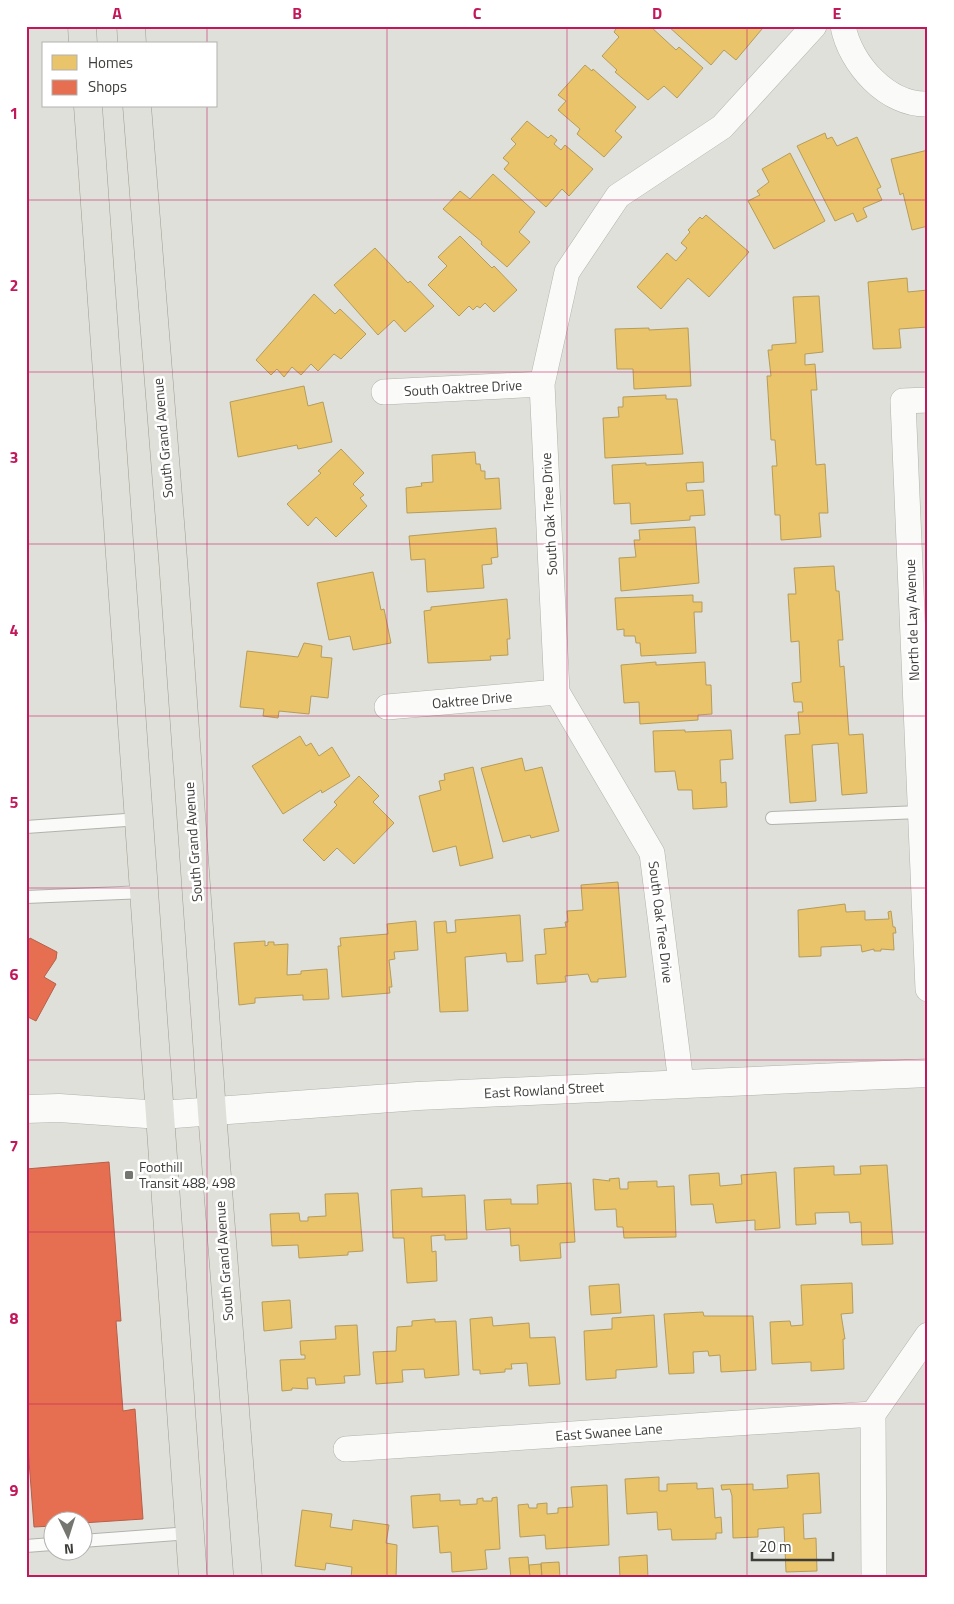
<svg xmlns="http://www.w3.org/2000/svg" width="954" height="1604" viewBox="0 0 954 1604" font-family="'Titillium Web',sans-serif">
	<rect width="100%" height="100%" fill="#e0e0da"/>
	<path fill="#e9c46a" stroke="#b59c5b" d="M618,26H650L676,50L679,47L703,68L677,98L664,86L648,100L615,72L617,70L602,56L619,37L614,32Z
		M668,26H758L762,29L736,60L724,50L711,65Z
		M585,65L592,71L593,69L636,107L615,131L622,137L604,157L577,134L580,129L558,110L566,101L558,95Z
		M527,121L548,138L551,135L557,140L554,144L561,150L565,145L593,169L569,196L562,189L546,207L504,169L509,163L503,158L516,144L511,139Z
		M825,133L827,139L832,137L837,146L857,137L881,187L877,189L882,200L863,208L867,217L857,222L853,213L835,221L797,146Z
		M928,150V226L912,230L903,193L900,195L891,159Z
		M790,153L825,221L774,249L748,201L760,195L757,191L769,182L762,169Z
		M493,174L535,212L519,232L530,242L507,267L481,244L482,242L443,209L460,191L470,199Z
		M706,215L749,252L709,297L688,278L661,309L637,287L667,253L676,261L687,248L681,243L690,232L688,230L700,217L702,219Z
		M460,236L492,268L494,266L517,290L494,312L485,303L480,308L477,306L473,310L469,306L459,316L428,285L447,266L438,257Z
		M375,248L408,283L410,281L434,306L405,332L394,320L378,335L334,285Z
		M907,278L908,292L928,290V327L899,329L901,348L873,349L868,282Z
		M314,294L335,314L340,309L366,334L341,359L334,354L318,371L311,364L301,375L292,367L284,377L277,369L271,375L256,360Z
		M819,296L823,352L805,354V365L815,364L817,390H811L816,465L825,464L828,513H819L821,537L781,540L780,515H775L772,466H777L775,440H771L767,376H771L768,350H772V345L796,343L793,297Z
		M649,328V330L688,328L691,386L634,389L633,369H617L615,329Z
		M304,386L308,406L323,402L332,442L298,449L297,445L238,457L230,402Z
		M666,395V399H677L683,454L605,458L603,418L619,417L618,407H623V397Z
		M341,449L364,473L353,484L364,495L360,498L367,506L336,537L316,517L308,526L287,504L321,473L318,471Z
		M475,452L476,464H480L481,471H485V479L499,478L501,509L407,513L406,488L422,486L421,483L433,482L432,455Z
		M703,462L704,482L686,483L687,491L703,490L705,515L690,516V520L631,524L630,503L614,504L612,465L646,463V465Z
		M695,527L699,583L621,591L619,558L636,557L634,540H640L639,530Z
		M496,528L498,557L491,558L492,564L482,565L484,588L427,592L425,559L411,560L409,536Z
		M834,566L836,591H839L843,640H838L840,667L844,666L849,735L863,734L867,793L842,795L838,743L812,745L816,801L790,803L785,735L800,734L798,712H803L802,702H794L792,683L801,682L799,641L791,642L788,594H796L794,568Z
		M373,572L381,610L384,609L391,643L353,650L350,636L329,640L317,583Z
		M693,595V602H702V612H694L696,653L641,656L640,643H636L635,636H624V629L617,630L615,598Z
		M507,599L510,639H507L508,655L490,656L491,660L428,663L424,611L431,610V607Z
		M304,643L322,646L321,657L332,658L328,698L311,696L309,714L279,711L278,718L263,716L264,709L240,707L247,651L298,657Z
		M656,662V665L705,662L706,685H711L712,714L698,715V720L640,724L639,702L624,703L621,665Z
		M685,730V732L731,730L733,759L720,760L721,783L726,782L727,807L693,809L692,790H678L675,771L655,772L653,731Z
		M300,736L306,746L311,743L319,756L332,747L350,776L322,793L321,790L283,814L252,766Z
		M522,758L525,771L542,767L559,831L531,838L530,835L503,842L481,768Z
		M473,767L493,858L460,866L456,846L433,852L419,796L441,790L439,781L445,780L444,774Z
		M359,776L379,796L373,802L394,823L354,864L337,848L324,861L303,840L337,805L334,802Z
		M618,882L626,977L598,979V982H591L588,974L565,976L566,982L537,984L535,955L546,954L544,929L566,927L565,922H568L567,911L583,910L581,885Z
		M845,904L846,912L865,911V920L889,919L888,912L891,911L893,927H895L896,933H893L894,950L881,949V951H874V949L862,952L861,945L821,947V956L799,957L798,910Z
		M520,915L523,961L507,962L506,953L465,957L468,1011L440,1012L434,922L446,921L447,933L456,932L455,920Z
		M416,921L418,950L394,952L395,959L389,960L392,987H389L390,993L342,997L338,946H341L340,938L388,934L387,924Z
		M265,941V946L268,945V942H274V945L288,944L287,975L301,974V971L327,969L329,999L303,1000V995L255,998V1003L239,1005L234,943Z
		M887,1165L893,1244L862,1245L861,1222L850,1223L849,1212L815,1213L816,1224L796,1225L794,1168L834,1166V1175L861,1174L860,1166Z
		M776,1172L780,1228L755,1230V1220L716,1223L713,1204L691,1205L689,1175L719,1173L720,1186L742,1184L741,1175Z
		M619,1178L620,1189H628V1182L657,1181V1187L674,1186L676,1237L624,1238L623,1227H617L616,1209L595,1210L593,1179L610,1181L609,1179Z
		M571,1183L575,1242L560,1243L561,1258L520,1261L519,1245L511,1246L510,1228L486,1230L484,1200L511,1199V1204H538L537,1185Z
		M422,1188V1197L465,1195L467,1239L445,1240V1235L431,1236L432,1252L436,1251L437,1281L407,1283L404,1238H393L391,1190Z
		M358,1193L363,1251L348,1252V1255L299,1258L298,1245L272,1246L270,1214L299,1213L300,1221H308V1217L326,1216L325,1194Z
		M852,1283L853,1313L841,1314L845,1339H843L844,1369L811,1371V1362L772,1364L770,1322L790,1321L791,1326L803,1325L801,1285Z
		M619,1284L621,1313L591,1315L589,1286Z
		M290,1300L292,1328L264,1331L262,1302Z
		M703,1312L704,1316H753L756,1370L721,1372L720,1355L709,1356L708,1351L693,1352L694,1373L669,1374L664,1314Z
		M654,1315L657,1367L616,1370V1378L586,1380L584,1331L612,1329V1318Z
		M492,1317L493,1326L529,1323L530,1338L555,1337L560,1384L529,1386L527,1363L511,1364L512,1369H505V1372L480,1374V1370H473L470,1319Z
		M435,1319V1322L456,1321L459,1375L425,1378L424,1369L402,1370L403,1382L376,1384L373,1352L396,1351L397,1327L412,1326V1321Z
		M357,1325L360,1375L344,1376L345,1383L316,1385L315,1378H307L308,1389L292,1388V1390L282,1391L280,1360L305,1359V1355H301L300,1341L336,1339L335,1326Z
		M819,1473L821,1513L803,1514L804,1539L816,1538L817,1571L786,1572L784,1527L758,1529V1537L733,1538L732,1496L730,1489L722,1490L721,1485L753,1484V1490L788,1488L787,1475Z
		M659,1477V1491H667V1484L697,1483V1489L713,1488L715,1518L721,1517L722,1533H716V1539L672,1540L671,1529L658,1530L657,1512L627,1514L625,1479Z
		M607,1485L609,1545L546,1549L545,1535L520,1537L518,1505L528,1504L529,1508H537V1504L547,1503V1514L558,1513V1508L573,1507L571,1487Z
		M440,1494V1501L460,1500V1505L477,1504V1499L483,1498V1501H492V1498L497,1497L500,1549L485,1550L487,1569L452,1572L451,1552L440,1553L438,1526L413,1528L411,1496Z
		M302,1510L332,1514L330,1527L352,1530L353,1520L389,1525L386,1543L397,1545L396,1578H351L352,1567L326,1563L325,1570L295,1566Z
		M647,1555L648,1578H620L619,1557Z
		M528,1557L530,1578H511L509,1558Z
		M559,1562L560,1578H542L541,1563Z
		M541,1564L542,1578H530L529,1565Z"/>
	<path fill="#e76f51" stroke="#b4604a" d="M30,938L57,952L56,959L44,977L56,984L36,1021L26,1016V945Z
		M109,1162L121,1321H116L123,1411L135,1409L143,1519L82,1523V1522H52V1526L34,1527L26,1421V1169Z"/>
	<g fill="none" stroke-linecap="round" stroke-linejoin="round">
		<g stroke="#b1b2ad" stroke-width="14">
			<path id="lane" d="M772,818L920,812
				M26,827L140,819
				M26,897L145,892
				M82,1541L190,1533
				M26,1546L52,1544"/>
		</g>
		<g stroke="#b1b2ad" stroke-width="26">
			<path id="street" d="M843,26C850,64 888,106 928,104
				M384,392L542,384
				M928,400L903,401L928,989
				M387,707L557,692
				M681,1083L652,853L557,692L542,384L567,272L618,196L722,127L814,26
				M346,1449L873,1414
				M874,1578L873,1414L928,1335"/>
		</g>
		<g stroke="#b1b2ad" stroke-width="29">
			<path id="secondary" d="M26,1109L59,1108L161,1115L418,1096L928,1073"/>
		</g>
		<g stroke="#9d9d92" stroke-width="29">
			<path id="primary" d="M82,26L83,44
				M131,26L132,44
				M88,106L193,1578
				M137,106L173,560L212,1112L248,1578"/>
		</g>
		<use href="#lane" stroke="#fafaf9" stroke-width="12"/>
		<use href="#street" stroke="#fafaf9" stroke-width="25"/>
		<use href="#secondary" stroke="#fafaf9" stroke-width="28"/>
		<use href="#primary" stroke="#e0e0da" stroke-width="28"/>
	</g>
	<path fill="none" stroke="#c2185b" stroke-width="1" stroke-opacity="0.55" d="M207,26V44M387,26V1578M567,26V1578M747,26V1578M207,106V1578M26,200H928M26,372H928M26,544H928M26,716H928M26,888H928M26,1060H928M26,1232H928M26,1404H928"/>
	<rect fill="#767671" stroke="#fff" stroke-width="2" x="124" y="1170" width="10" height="10" rx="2.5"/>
	<g text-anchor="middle" stroke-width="5" stroke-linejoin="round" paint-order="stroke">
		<g font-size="14" fill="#3d3d39" stroke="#fff">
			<text transform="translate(463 388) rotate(-3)" y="5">South Oaktree Drive</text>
			<text transform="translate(163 438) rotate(-95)" y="5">South Grand Avenue</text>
			<text transform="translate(549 514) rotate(-93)" y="5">South Oak Tree Drive</text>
			<text transform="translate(912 620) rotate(-92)" y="5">North de Lay Avenue</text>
			<text transform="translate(472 700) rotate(-5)" y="5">Oaktree Drive</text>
			<text transform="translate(193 842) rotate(-94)" y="5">South Grand Avenue</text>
			<text transform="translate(661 922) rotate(83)" y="5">South Oak Tree Drive</text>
			<text transform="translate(544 1090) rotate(-3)" y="5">East Rowland Street</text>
			<text transform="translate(224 1261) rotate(-94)" y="5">South Grand Avenue</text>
			<text transform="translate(609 1432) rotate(-4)" y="5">East Swanee Lane</text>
		</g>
		<g font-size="14" fill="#3d3d39" stroke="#fff" text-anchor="start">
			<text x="139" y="1172">Foothill<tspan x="139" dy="16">Transit 488, 498</tspan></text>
		</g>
	</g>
	<rect width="954" height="1604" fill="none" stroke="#ffffff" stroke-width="55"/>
	<rect x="42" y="42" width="175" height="65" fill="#ffffff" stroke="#b1b1b0"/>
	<rect x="52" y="55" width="25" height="15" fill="#e9c46a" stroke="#b1b1b0"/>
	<text x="88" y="68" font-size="15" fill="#3d3d39">Homes</text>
	<rect x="52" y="80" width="25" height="15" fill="#e76f51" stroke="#b1b1b0"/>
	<text x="88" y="92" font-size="15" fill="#3d3d39">Shops</text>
	<g transform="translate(68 1536) rotate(176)"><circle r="24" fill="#ffffff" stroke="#b1b1b0"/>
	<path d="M0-4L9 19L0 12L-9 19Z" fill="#767671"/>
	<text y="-8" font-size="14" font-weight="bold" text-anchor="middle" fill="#3d3d39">N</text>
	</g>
	<path d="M752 1552v8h81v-8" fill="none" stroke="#3d3d39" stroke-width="2.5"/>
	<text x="759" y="1552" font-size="15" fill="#3d3d39" stroke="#ffffff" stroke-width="4" paint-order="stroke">20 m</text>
	<rect x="28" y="28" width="898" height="1548" fill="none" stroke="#c2185b" stroke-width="2"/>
	<g font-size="16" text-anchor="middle" font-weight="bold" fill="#c2185b">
		<text x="117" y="19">A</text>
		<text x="297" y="19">B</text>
		<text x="477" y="19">C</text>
		<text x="657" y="19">D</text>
		<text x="837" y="19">E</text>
		<text x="14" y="119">1</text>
		<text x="14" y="291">2</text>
		<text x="14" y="463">3</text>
		<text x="14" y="636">4</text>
		<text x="14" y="808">5</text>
		<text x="14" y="980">6</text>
		<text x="14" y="1152">7</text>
		<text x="14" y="1324">8</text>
		<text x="14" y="1496">9</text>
	</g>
</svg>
